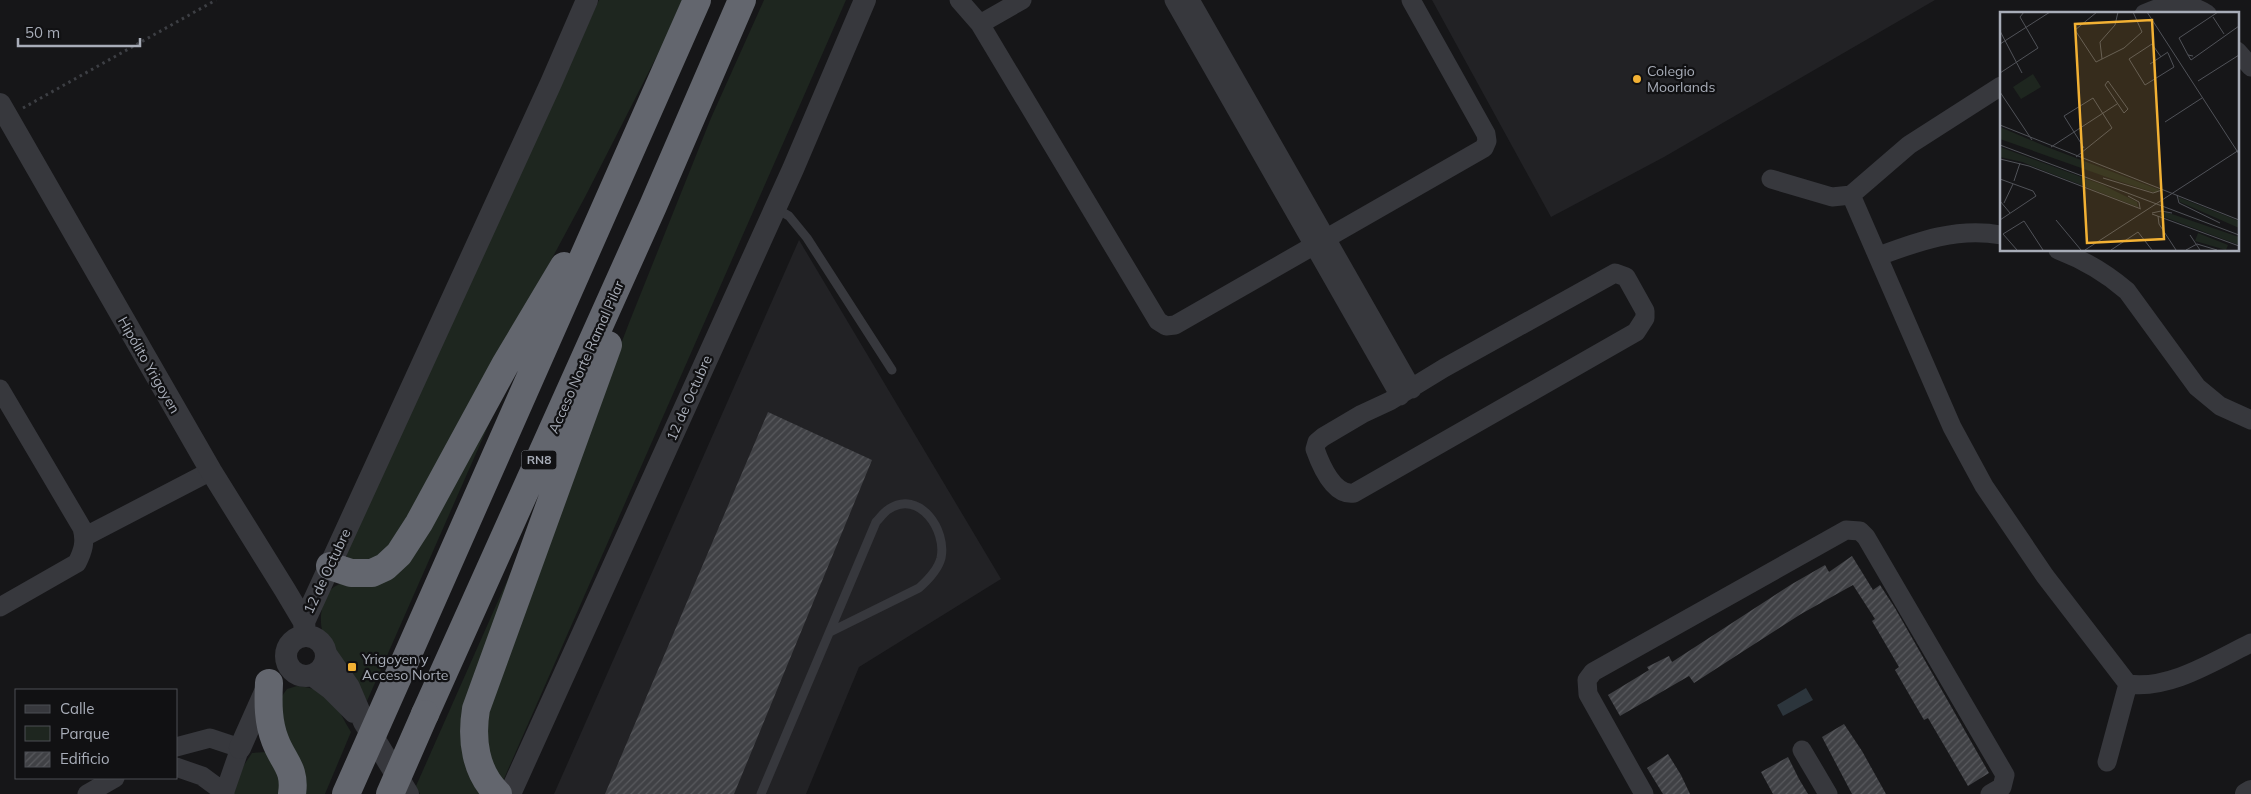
<svg xmlns="http://www.w3.org/2000/svg" width="2251" height="794" viewBox="0 0 2251 794" font-family="Mulish,sans-serif">
	<defs>
		<pattern id="building-hatch" width="6" height="6" patternUnits="userSpaceOnUse" patternTransform="scale(1.25)"><rect width="6" height="6" fill="#404145"/><path d="M-1 1l2-2M0 6l6-6M5 7l2-2" fill="none" stroke="#595a5e"/></pattern>
	</defs>
	<rect width="100%" height="100%" fill="#161618"/>
	<path fill="#222225" d="M1432,0H1935L1664,157L1551,217Z
		M799,240L1001,579L859,667L806,794H554Z"/>
	<path fill="#1e261f" d="M599,0H682L665,40L585,197L399,543L371,567L347,557V544Z
		M764,0H846L503,781L485,763L480,740L501,657L629,323L711,118Z
		M504,390L367,701C355,683 331,652 323,633C318,620 322,595 334,587C343,581 354,582 364,582Z
		M553,477L473,699L487,794H420L416,786Z
		M297,686C332,689 335,705 351,732L325,794H300L282,738L280,699L287,689Z
		M266,752L277,760L285,794H232L244,765L252,753Z"/>
	<path fill="#2c353c" d="M1806,688L1813,700L1783,716L1777,705Z"/>
	<path fill="url(#building-hatch)" d="M768,412L872,460L734,794H605Z
		M1852,556L1873,590L1880,585L1895,608L1989,773L1968,786L1928,718L1924,720L1895,670L1899,667L1872,621L1875,619L1853,585L1801,614L1694,683L1689,676L1620,716L1608,695L1649,670L1647,667L1669,656L1672,662L1792,584L1825,565L1829,572Z
		M1844,724L1862,751L1886,794H1852L1822,737Z
		M1668,754L1681,775L1690,794H1663L1647,768Z
		M1788,757L1799,779L1808,794H1773L1761,772Z"/>
	<g fill="none" stroke-linecap="round" stroke-linejoin="round">
		<path stroke="#3d3f44" stroke-width="3" stroke-dasharray="2.5 4" stroke-linecap="butt" d="M23,108L216,0"/>
		<path stroke="#37383d" stroke-width="9" d="M775,208L789,216L807,238L892,370
			M761,794L876,522C880,518 884,512 889,509C919,489 947,530 941,558C938,570 928,580 919,588L830,632"/>
		<path stroke="#37383d" stroke-width="19" d="M959,0L980,24L1158,321L1166,326L1175,325L1484,148L1487,141L1486,134L1411,0
			M1174,0L1400,396
			M1190,0L1412,389
			M2144,14C2168,3 2185,0 2207,14
			M980,24L1022,0
			M2237,51L2251,67
			M2001,86L1909,145L1851,195L1952,427L1984,486L2045,576L2128,684C2170,690 2214,661 2251,643
			M1771,179L1832,197L1851,195
			M2058,250C2084,260 2106,273 2127,291L2197,387L2220,406L2251,420
			M1879,256C1919,241 1958,227 2001,235
			M1615,273L1626,277L1645,311V318L1636,332L1354,493C1334,496 1321,466 1315,449L1317,442L1323,437L1362,414L1390,401L1444,368Z
			M0,389L82,528C86,542 83,551 77,563L0,607
			M84,537L211,471
			M176,747L210,738L240,748L224,794
			M1802,750L1828,794
			M2107,762L2128,684
			M176,767L202,776L225,793
			M87,794L115,778
			M1644,794L1588,694L1587,680L1593,672L1846,530L1860,531L1866,537L2005,775L2002,787L1990,794"/>
		<path stroke="#37383d" stroke-width="22" d="M0,104L211,471L285,590L304,622L305,633
			M304,622L551,83L587,0
			M286 656a20 20 0 1 1 40 0a20 20 0 1 1-40 0Z
			M326,654L349,687L364,722L408,794
			M312,675L331,689L354,712
			M240,748L268,685
			M510,794L793,169L865,0
			M2246,794L2251,791"/>
		<path stroke="#63666e" stroke-width="28" d="M330,566L351,573H372L385,567L399,554L419,523L505,365L564,266
			M401,670L697,0
			M269,683C268,703 268,722 275,740C283,762 296,768 292,794
			M425,714L653,206L742,0
			M498,794C475,772 471,739 476,709L608,345"/>
		<path stroke="#63666e" stroke-width="28" d="M346,794L401,670
			M390,794L425,714"/>
	</g>
	<g fill="#f2b134" stroke="#111113" stroke-width="2">
		<circle cx="1637" cy="79" r="5"/>
		<rect x="347" y="662" width="10" height="10" rx="2.5"/>
	</g>
	<g text-anchor="middle" stroke-width="4.5" stroke-linejoin="round" paint-order="stroke">
		<rect fill="#111113" stroke="#7b7e86" stroke-width="1" x="521.5" y="450.5" width="35" height="19" rx="4"/>
		<g font-size="12" font-weight="bold" fill="#a8adb8">
			<text x="539" y="464">RN8</text>
		</g>
		<g font-size="14" fill="#a8adb8" stroke="#111113" text-anchor="start">
			<text x="1647" y="76">Colegio<tspan x="1647" dy="16">Moorlands</tspan></text>
			<text x="362" y="664">Yrigoyen y<tspan x="362" dy="16">Acceso Norte</tspan></text>
		</g>
		<g font-size="14" fill="#a8adb8" stroke="#111113">
			<text transform="translate(586 357) rotate(-66)" y="5">Acceso Norte Ramal Pilar</text>
			<text transform="translate(149 365) rotate(60)" y="5">Hipólito Yrigoyen</text>
			<text transform="translate(689 398) rotate(-66)" y="5">12 de Octubre</text>
			<text transform="translate(327 571) rotate(-65)" y="5">12 de Octubre</text>
		</g>
	</g>
	<g transform="translate(2000 12)">
		<rect width="239" height="239" fill="#161618"/>
		<path d="M33,62L41,75L21,87L13,75ZM0,115L47,135L160,178L156,181L115,168L0,127ZM0,135L103,173L137,190L138,195L22,150L0,145ZM178,185L239,209V216L180,190ZM166,200L239,225V233L159,203ZM198,221L228,233L226,238L195,229Z" fill="#1e261f"/>
		<path fill="none" stroke="#505258" stroke-width="1" d="M97,0L75,18L96,50L124,36L142,20L133,0M147,0L239,142M213,5L224,22M0,19L22,61M0,32L50,0M188,43L191,48L239,14M193,44L188,43L179,26L218,0M161,45L152,32L129,47L145,73L174,55L168,41M102,47L100,30L115,13L118,0M150,52L168,40M0,61L38,36L20,5L24,0M108,69L128,97L124,101L105,73ZM198,69L239,43M0,80L32,128M165,110L202,86M0,113L239,208M0,133L239,223M51,135L117,92M76,145L112,116L93,86L64,104L84,136M0,147L29,154L141,197M103,166L153,181L162,178M0,167L33,179L36,184L0,208M14,169L20,151M177,183L179,191L220,211M128,184L139,190L140,196M0,189L10,201M4,191L13,172M152,201L161,199L172,201M152,202L239,234M158,204L159,212L176,238M56,208L81,238M190,223L200,238M17,238L3,222L24,209L43,238M85,238L239,138M111,238L138,220L152,238M186,238L197,232L217,238"/>
		<path fill="#f2b134" fill-opacity="0.15" stroke="#f2b134" stroke-width="2.5" d="M152,8L164,227L87,231L75,12Z"/>
		<rect width="239" height="239" fill="none" stroke="#a8adb8" stroke-width="2.5"/>
	</g>
	<rect x="15" y="689" width="162" height="90" fill="#111113" stroke="#4d4f55"/>
	<rect x="25" y="705" width="25" height="8" fill="#37383d" stroke="#4d4f55"/>
	<text x="60" y="714" font-size="15" fill="#a8adb8">Calle</text>
	<rect x="25" y="726" width="25" height="15" fill="#1e261f" stroke="#4d4f55"/>
	<text x="60" y="739" font-size="15" fill="#a8adb8">Parque</text>
	<rect x="25" y="752" width="25" height="15" fill="url(#building-hatch)" stroke="#4d4f55"/>
	<text x="60" y="764" font-size="15" fill="#a8adb8">Edificio</text>
	<path d="M18 38v8h122v-8" fill="none" stroke="#a8adb8" stroke-width="2.5"/>
	<text x="25" y="38" font-size="15" fill="#a8adb8" stroke="#111113" stroke-width="4" paint-order="stroke">50 m</text>
</svg>
